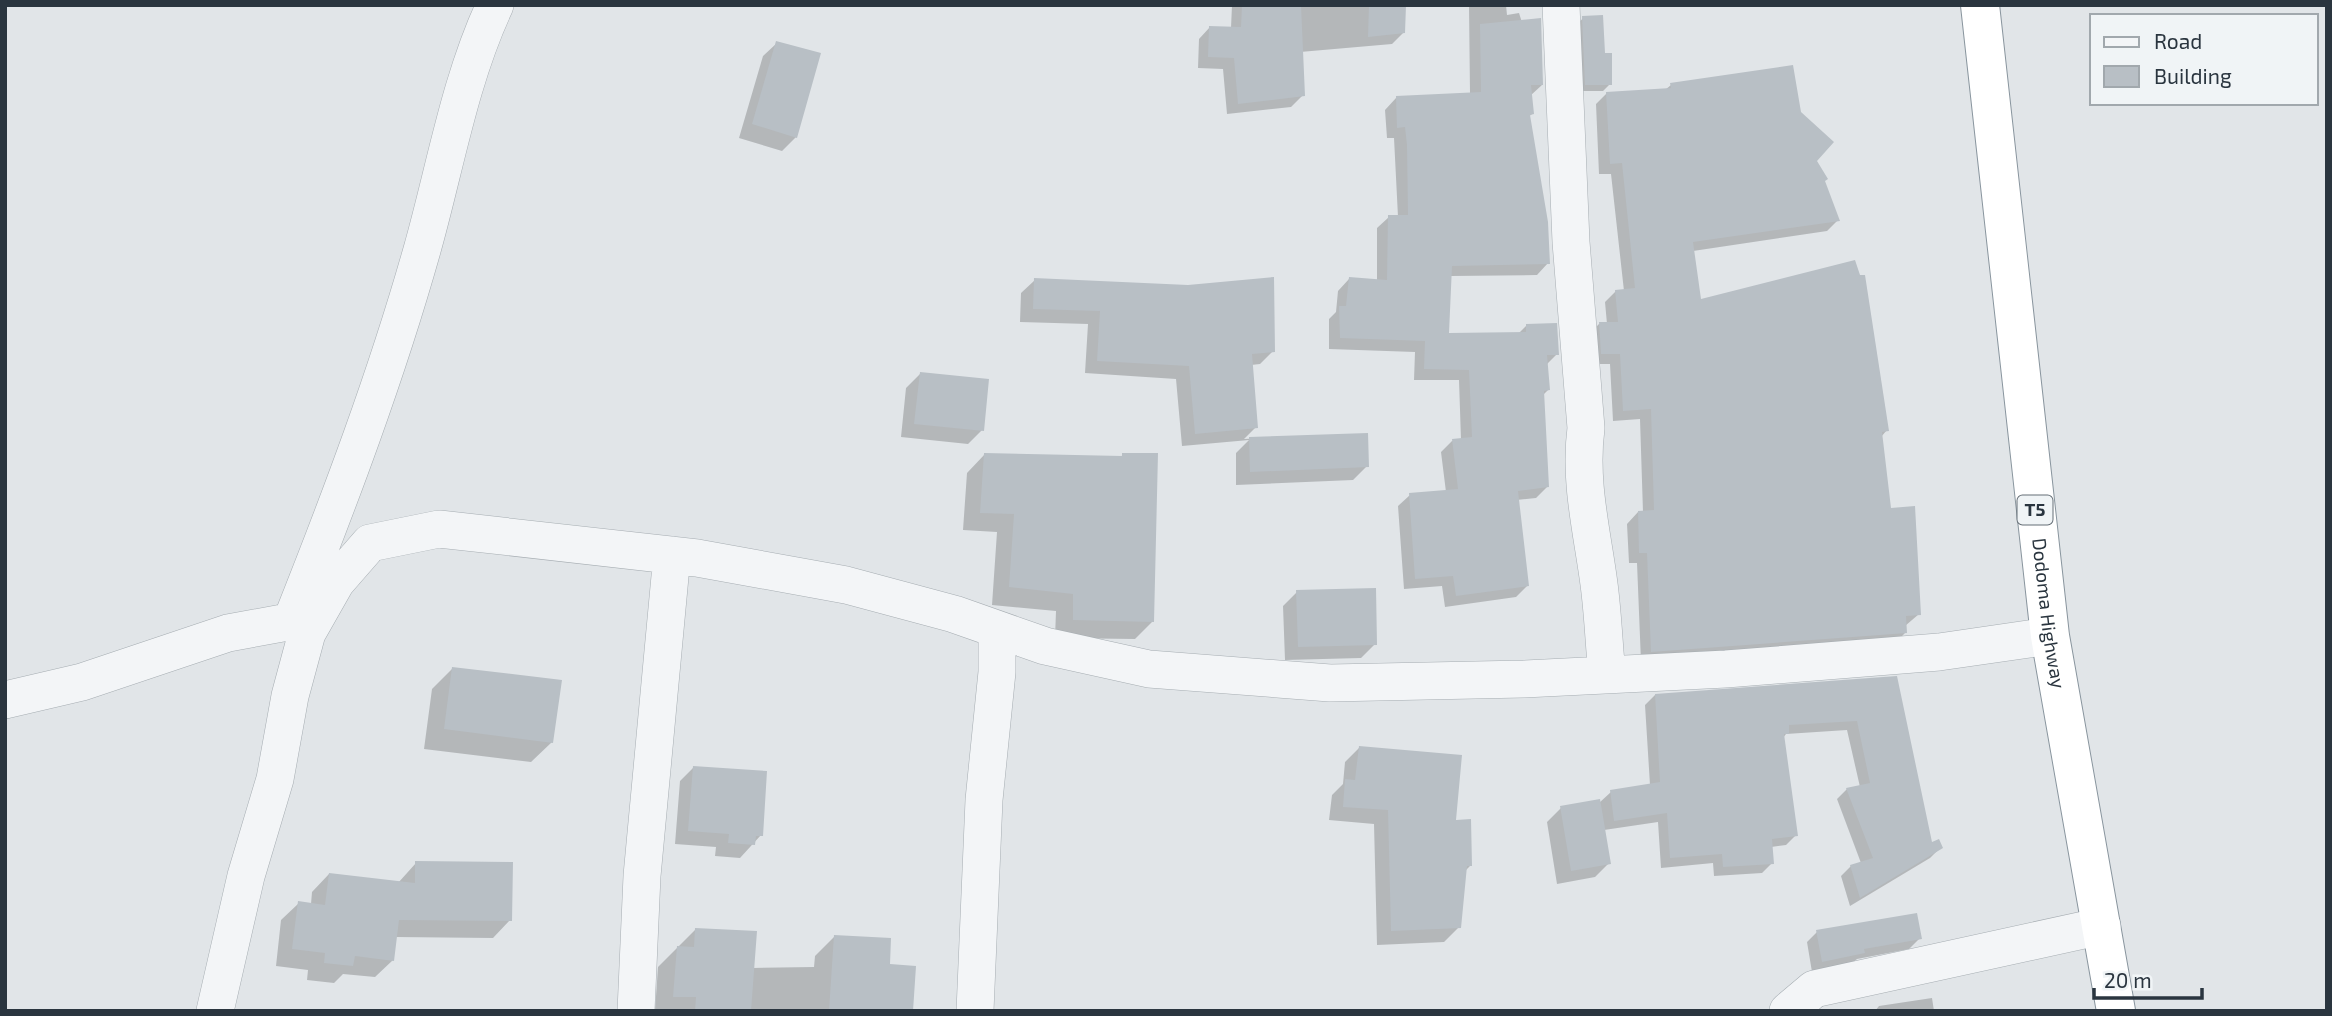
<svg xmlns="http://www.w3.org/2000/svg" width="2332" height="1016" viewBox="0 0 2332 1016" font-family="'Exo 2',sans-serif">
	<rect width="100%" height="100%" fill="#e1e5e8"/>
	<path fill="#0003" d="M1232,5H1404L1403,33L1392,44L1300,52L1303,95L1291,107L1227,114L1223,69L1198,68L1199,39L1210,27L1231,28Z
		M1469,5H1506L1507,15L1519,13L1542,85L1530,96L1532,114L1528,117L1548,263L1537,275L1450,276L1447,335L1518,334L1526,326L1557,354L1546,365L1548,390L1543,395L1547,487L1536,498L1516,500L1527,586L1516,597L1445,607L1442,586L1404,589L1398,506L1410,495L1446,492L1441,452L1452,441L1461,440L1459,380H1414L1415,352L1329,349V319L1336,312L1338,291L1349,279L1377,281V228L1389,217H1398L1394,138H1387L1385,110L1396,98L1470,94Z
		M1583,18L1603,55L1610,84L1603,91H1579L1577,25Z
		M777,43L796,137L782,151L739,138L763,56Z
		M1671,85L1799,112L1838,220L1827,231L1693,251L1700,301L1887,430L1881,437L1889,510L1919,614L1905,626V633L1894,644L1641,662L1637,563H1629L1627,524L1638,512H1643L1640,419L1613,421L1610,364H1591L1588,335L1599,324H1607L1605,302L1616,291H1624L1611,174H1599L1596,104L1607,93L1665,90Z
		M1035,280L1273,351L1260,364L1251,365L1256,427L1244,439L1366,434L1367,466L1353,480L1236,485V453L1249,440L1182,446L1176,379L1085,373L1088,324L1020,322L1021,293Z
		M920,374L982,430L968,444L901,437L906,388Z
		M985,454L1120,457L1123,455L1153,621L1135,639L1055,638L1056,611L992,605L997,532L963,530L967,473Z
		M1297,592L1375,644L1361,658L1285,660L1283,606Z
		M452,669L552,742L531,762L424,749L432,689Z
		M1896,678L1930,844L1940,848L1930,858L1850,906L1841,876L1851,866L1861,863L1837,799L1847,789L1860,787L1847,730L1786,734L1783,738L1796,835L1786,845L1771,847L1772,863L1762,873L1714,876L1713,863L1661,868L1658,822L1604,830L1609,863L1595,877L1557,884L1547,822L1561,808L1599,803L1611,792L1650,785L1645,705L1655,695Z
		M1359,748L1454,821L1470,866L1465,871L1459,927L1444,942L1377,945L1374,824L1329,820L1332,795L1343,784L1345,762Z
		M693,768L761,835L740,858L715,856L716,847L675,844L680,781Z
		M416,863L510,920L493,938L395,937L393,960L375,977L343,974L334,983L307,980L308,970L276,966L281,920L299,903L311,904L312,892L329,874L398,883Z
		M696,929L752,968L814,967L815,956L834,937L888,966L912,1011H655L658,967Z
		M1817,932L1920,938L1909,949L1857,959L1852,963L1812,972L1807,942Z
		M1932,998L1934,1011H1875L1879,1006Z"/>
	<path fill="#b8bfc5" d="M1242,5H1301L1305,96L1238,104L1234,58L1208,57L1209,26L1241,27Z
		M1369,5H1406L1405,33L1368,37Z
		M1603,15L1605,53H1612V85H1585L1582,16Z
		M1541,18L1543,85H1531L1534,114L1530,115L1548,222L1550,264L1452,266L1449,333L1526,332V324L1557,323L1559,355H1547L1550,390L1544,391L1549,487L1518,491L1529,586L1456,596L1453,576L1415,579L1409,493L1458,489L1452,439L1472,437L1469,370L1424,369L1425,341L1340,338L1339,306H1346L1349,277L1387,280L1388,215H1408L1407,145L1405,127L1397,128L1396,96L1481,92L1480,24Z
		M776,41L821,53L797,138L752,124Z
		M1793,65L1801,112L1834,142L1817,161L1828,179L1825,181L1840,221L1693,242L1701,299L1855,260L1860,275H1865L1889,431L1882,432L1891,508L1915,506L1921,615L1906,616L1907,633L1651,652L1647,553H1639L1638,511L1654,510L1651,409L1623,411L1620,354H1601L1599,322H1618L1615,290L1635,288L1622,163L1610,164L1606,92L1671,88L1670,83Z
		M1274,277L1275,352L1252,354L1258,428L1195,434L1189,366L1097,361L1100,311L1033,309L1034,278L1188,285Z
		M920,372L989,379L984,431L914,424Z
		M1368,433L1369,467L1250,472L1249,437Z
		M984,453L1122,456V453H1158L1154,622L1073,620V594L1009,587L1014,514L980,513Z
		M1376,588L1377,645L1298,647L1296,590Z
		M452,667L562,680L553,743L444,729Z
		M1897,676L1932,842L1939,839L1943,848L1860,898L1850,865L1873,858L1846,788L1870,783L1857,721L1789,725V734H1784L1798,836L1772,839L1774,864L1723,867L1722,854L1670,858L1667,813L1614,821L1610,790L1660,782L1655,694Z
		M1359,746L1462,755L1456,820L1471,819L1472,866H1467L1461,928L1391,931L1388,810L1343,807L1345,779L1355,780Z
		M693,766L767,771L763,836H756L755,845L728,843L729,834L688,831Z
		M1600,799L1611,864L1571,871L1560,806Z
		M415,861L513,862L512,921L399,920L394,961L355,956L353,966L324,963L325,953L292,949L298,901L325,905L329,873L415,883Z
		M1917,913L1922,939L1864,949L1865,953L1822,962L1816,930Z
		M695,928L757,931L751,1011H695L696,997H673L677,946L694,947Z
		M834,935L891,938L890,964L916,966L913,1011H829Z"/>
	<g fill="none" stroke-linecap="round" stroke-linejoin="round">
		<g stroke="#a6adb2" stroke-width="38">
			<path id="street" d="M1561,5L1571,242L1586,428C1579,482 1592,531 1599,584C1603,614 1604,645 1607,675
				M291,622C340,499 386,377 422,250C445,169 459,82 495,5
				M5,700L82,682L228,633L315,617
				M215,1011L246,876L275,779L290,696L307,633L336,582L370,543L439,529L697,558L846,585L954,614L1045,646L1149,669L1330,683L1524,679L1726,669L1939,652L2050,636
				M636,1011L642,876L672,555
				M975,1011L984,800L997,672V632
				M1788,1011L1814,989L2102,926"/>
		</g>
		<g stroke="#89959e" stroke-width="40">
			<g id="highway">
				<path id="s1" d="M1980,5L2050,636L2116,1011"/>
			</g>
		</g>
		<use href="#street" stroke="#f3f5f7" stroke-width="37"/>
		<use href="#highway" stroke="#fff" stroke-width="38"/>
	</g>
	<g text-anchor="middle" stroke-width="5" stroke-linejoin="round" paint-order="stroke">
		<rect fill="#f0f4f6" stroke="#656e76" stroke-width="2" x="2017.5" y="495.5" width="35" height="29" rx="5"/>
		<g font-size="18" font-weight="bold" fill="#2a353f">
			<text x="2035" y="516">T5</text>
		</g>
		<g font-size="19" fill="#2a353f" stroke="#f0f4f6">
			<text dy="7" stroke="none"><textPath href="#s1" startOffset="612">Dodoma Highway</textPath></text>
		</g>
	</g>
	<rect width="2332" height="1016" fill="none" stroke="#2a353f" stroke-width="14"/>
	<rect x="2090" y="14" width="228" height="91" fill="#f0f4f6" stroke="#a1a8ad" stroke-width="2"/>
	<rect x="2104" y="37" width="35" height="10" fill="#f3f5f7" stroke="#a1a8ad" stroke-width="2"/>
	<text x="2154" y="49" font-size="21" fill="#2a353f">Road</text>
	<rect x="2104" y="66" width="35" height="21" fill="#b8bfc5" stroke="#a1a8ad" stroke-width="2"/>
	<text x="2154" y="84" font-size="21" fill="#2a353f">Building</text>
	<path d="M2094 988v10h108v-10" fill="none" stroke="#2a353f" stroke-width="3.5"/>
	<text x="2104" y="988" font-size="21" fill="#2a353f" stroke="#f0f4f6" stroke-width="5" paint-order="stroke">20 m</text>
</svg>
